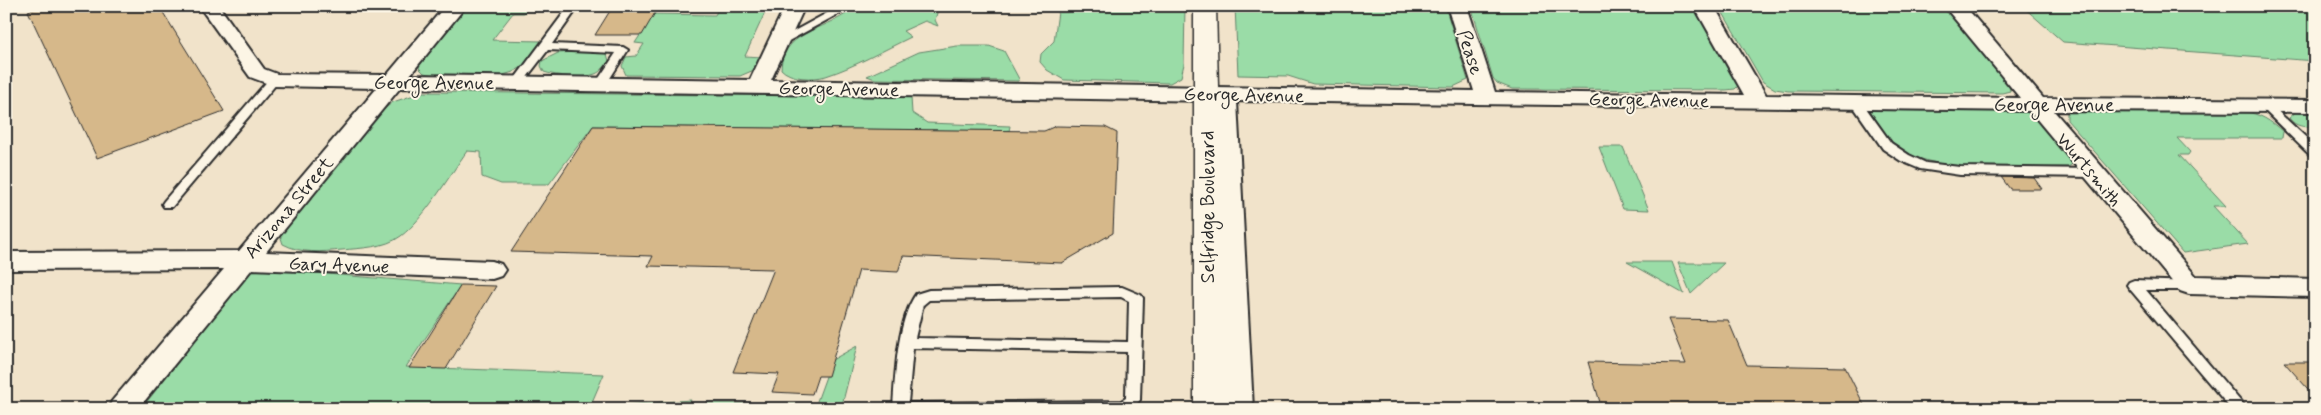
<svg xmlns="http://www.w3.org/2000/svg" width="2321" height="415" viewBox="0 0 2321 415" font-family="Mynerve,sans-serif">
	<rect width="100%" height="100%" fill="#f1e3ca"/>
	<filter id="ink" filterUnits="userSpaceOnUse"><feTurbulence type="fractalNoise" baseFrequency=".02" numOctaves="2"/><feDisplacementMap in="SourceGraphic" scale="10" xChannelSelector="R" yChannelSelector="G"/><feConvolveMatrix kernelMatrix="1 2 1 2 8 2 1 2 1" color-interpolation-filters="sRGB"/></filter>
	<g filter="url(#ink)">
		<path fill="#9adca7" stroke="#628469" d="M465,6H529L524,13H513L492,40L542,41L524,66L513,72L500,76L433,75L424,73L419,68L420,61Z
			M720,6H768L745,56L762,57L754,70L740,76L626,75L622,66L626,57L636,56L644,44L635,43L654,14L715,15Z
			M855,6H939L935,20L938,26L925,21L903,31L911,37C884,50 854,67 826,76C813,80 790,79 781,69C782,28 834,30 855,6Z
			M1069,6H1185L1184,64L1181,77L1170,83L1064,80L1047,70L1040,62L1041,54L1054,41L1058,12H1068Z
			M1235,6H1445L1468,80L1453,87L1313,84L1288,76L1238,75Z
			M1471,6H1693L1738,82V86L1735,89L1726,90L1512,89L1497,83L1493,78Z
			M1719,6H1945L2009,84L2010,91L2002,93L1788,91L1775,89L1763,82Z
			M2022,6H2315V61L2063,42Z
			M957,46H989L1004,51L1019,79L1018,81L875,79L867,76L919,52Z
			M593,51L607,54L609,61C605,66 601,72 595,74C584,79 555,76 544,72L541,66L542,61L558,53Z
			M423,92L911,97L912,113L927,123L1010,126L1009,131L593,126L549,184H501L482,177L481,152L467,151C450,175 424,219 401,236C385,248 361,248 342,250C321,252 302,254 283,244L280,235L383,110L393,102Z
			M1877,108L2022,110L2038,118L2073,159L2074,163L2068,167C2023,167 1927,176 1894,144C1885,135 1878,123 1871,112V109Z
			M2077,110L2243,112C2260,113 2271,121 2283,132L2282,138H2177L2190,152L2188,155H2179L2226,206H2213L2248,244L2183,253L2067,120V113Z
			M2296,112L2315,113V127C2305,127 2295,127 2289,118Z
			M1599,147H1623L1649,210L1623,209Z
			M1627,262H1672L1684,294Z
			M1678,263H1724L1691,294Z
			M253,268L461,285L406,367L604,374L589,409H141Z
			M857,346L841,409H705L707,403L816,404L832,360Z
			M691,400L687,409H620L622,405Z"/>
		<path fill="#d6b88a" stroke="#2b2b2b" d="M43,6H159L224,111L97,158L28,11Z
			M613,6H659L642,35H595Z
			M593,126L1044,131L1056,126L1105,127L1117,133L1113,233L1062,263L903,256L898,272L859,270L828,376H818L812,394L772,392L779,374L733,372L774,269L648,266L653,256L511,252Z
			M2001,177L2034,178L2042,189H2010Z
			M461,285L496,286L446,369L409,368Z
			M1668,319L1728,320L1747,365L1845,367L1866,409H1602L1588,362L1686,364Z
			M2284,362H2315V397Z"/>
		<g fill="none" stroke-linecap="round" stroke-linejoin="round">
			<g stroke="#2b2b2b" stroke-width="4">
				<path id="lane" d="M569,6H579L552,44L623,47L628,50L605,86L601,87L595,84L616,53L548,50L521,85H513L511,83L513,81Z
					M840,6H853L783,44H775L774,42Z
					M274,77L280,80L278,82L172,207H164L162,204L164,201L270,78Z
					M1857,100L1861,101L1891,143L1909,155L1926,163L1960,167L2093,169L2099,173L2093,177L1960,175L1920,169L1901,161L1883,149L1851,103Z
					M2266,103L2270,104L2315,146V157L2311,156L2262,108L2260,106L2262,104Z
					M2134,280L2194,282L2196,285L2194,288L2189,290H2146L2247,409H2231L2129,288L2127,285L2129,282Z
					M1122,287L1141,295L1143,298L1140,400L1132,409H893C895,376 897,321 916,294L929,290ZM1121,297L1129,301L1128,342L915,338L923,305L929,300ZM913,348L1127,352L1126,398L1121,401L908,403Z"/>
			</g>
			<g stroke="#2b2b2b" stroke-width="4">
				<path id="street" d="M199,6H219L264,69L277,74L387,75L445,6H466L410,75L750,80L785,6H805L771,80L1474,91L1447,6H1467L1495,92L1744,95L1694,6H1714L1766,95L2020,98L1944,6H1965L2043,98L2315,100V112L2054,111L2196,276L2315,279V297L2189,294L2180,291L2030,111L1237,101L1253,409H1225L1216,101L400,88L266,252L492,261L501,264L505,270L501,276L492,279L252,269L138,409H108L112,401L224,269L6,270V252L239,251L377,88L274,86L250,77Z"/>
			</g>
			<g stroke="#2b2b2b" stroke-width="3">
				<path id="secondary" d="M1194,6H1216L1226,409H1194Z"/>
			</g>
			<use href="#lane" fill="#fcf5e5" fill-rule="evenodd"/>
			<use href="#street" fill="#fcf5e5" fill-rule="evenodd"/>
			<use href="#secondary" fill="#fcf5e5" fill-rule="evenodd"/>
		</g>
	</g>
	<g text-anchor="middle" stroke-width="4" stroke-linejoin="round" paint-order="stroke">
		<g font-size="19" fill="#2b2b2b" stroke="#fcf5e5">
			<text transform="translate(1471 52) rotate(72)" y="7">Pease</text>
			<text x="434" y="89">George Avenue</text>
			<text transform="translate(839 88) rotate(1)" y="7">George Avenue</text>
			<text transform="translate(1244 94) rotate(1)" y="7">George Avenue</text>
			<text transform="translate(1649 99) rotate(1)" y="7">George Avenue</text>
			<text x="2054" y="111">George Avenue</text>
			<text transform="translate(2090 169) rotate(50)" y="7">Wurtsmith</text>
			<text transform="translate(288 207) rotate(-50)" y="7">Arizona Street</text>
			<text transform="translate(1207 207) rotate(-90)" y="7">Selfridge Boulevard</text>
			<text transform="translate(339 264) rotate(2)" y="7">Gary Avenue</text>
		</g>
	</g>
	<rect width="2321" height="415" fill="none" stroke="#fcf5e5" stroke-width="25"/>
	<rect x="12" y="12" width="2296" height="390" fill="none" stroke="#2b2b2b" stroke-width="2" filter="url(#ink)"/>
</svg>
